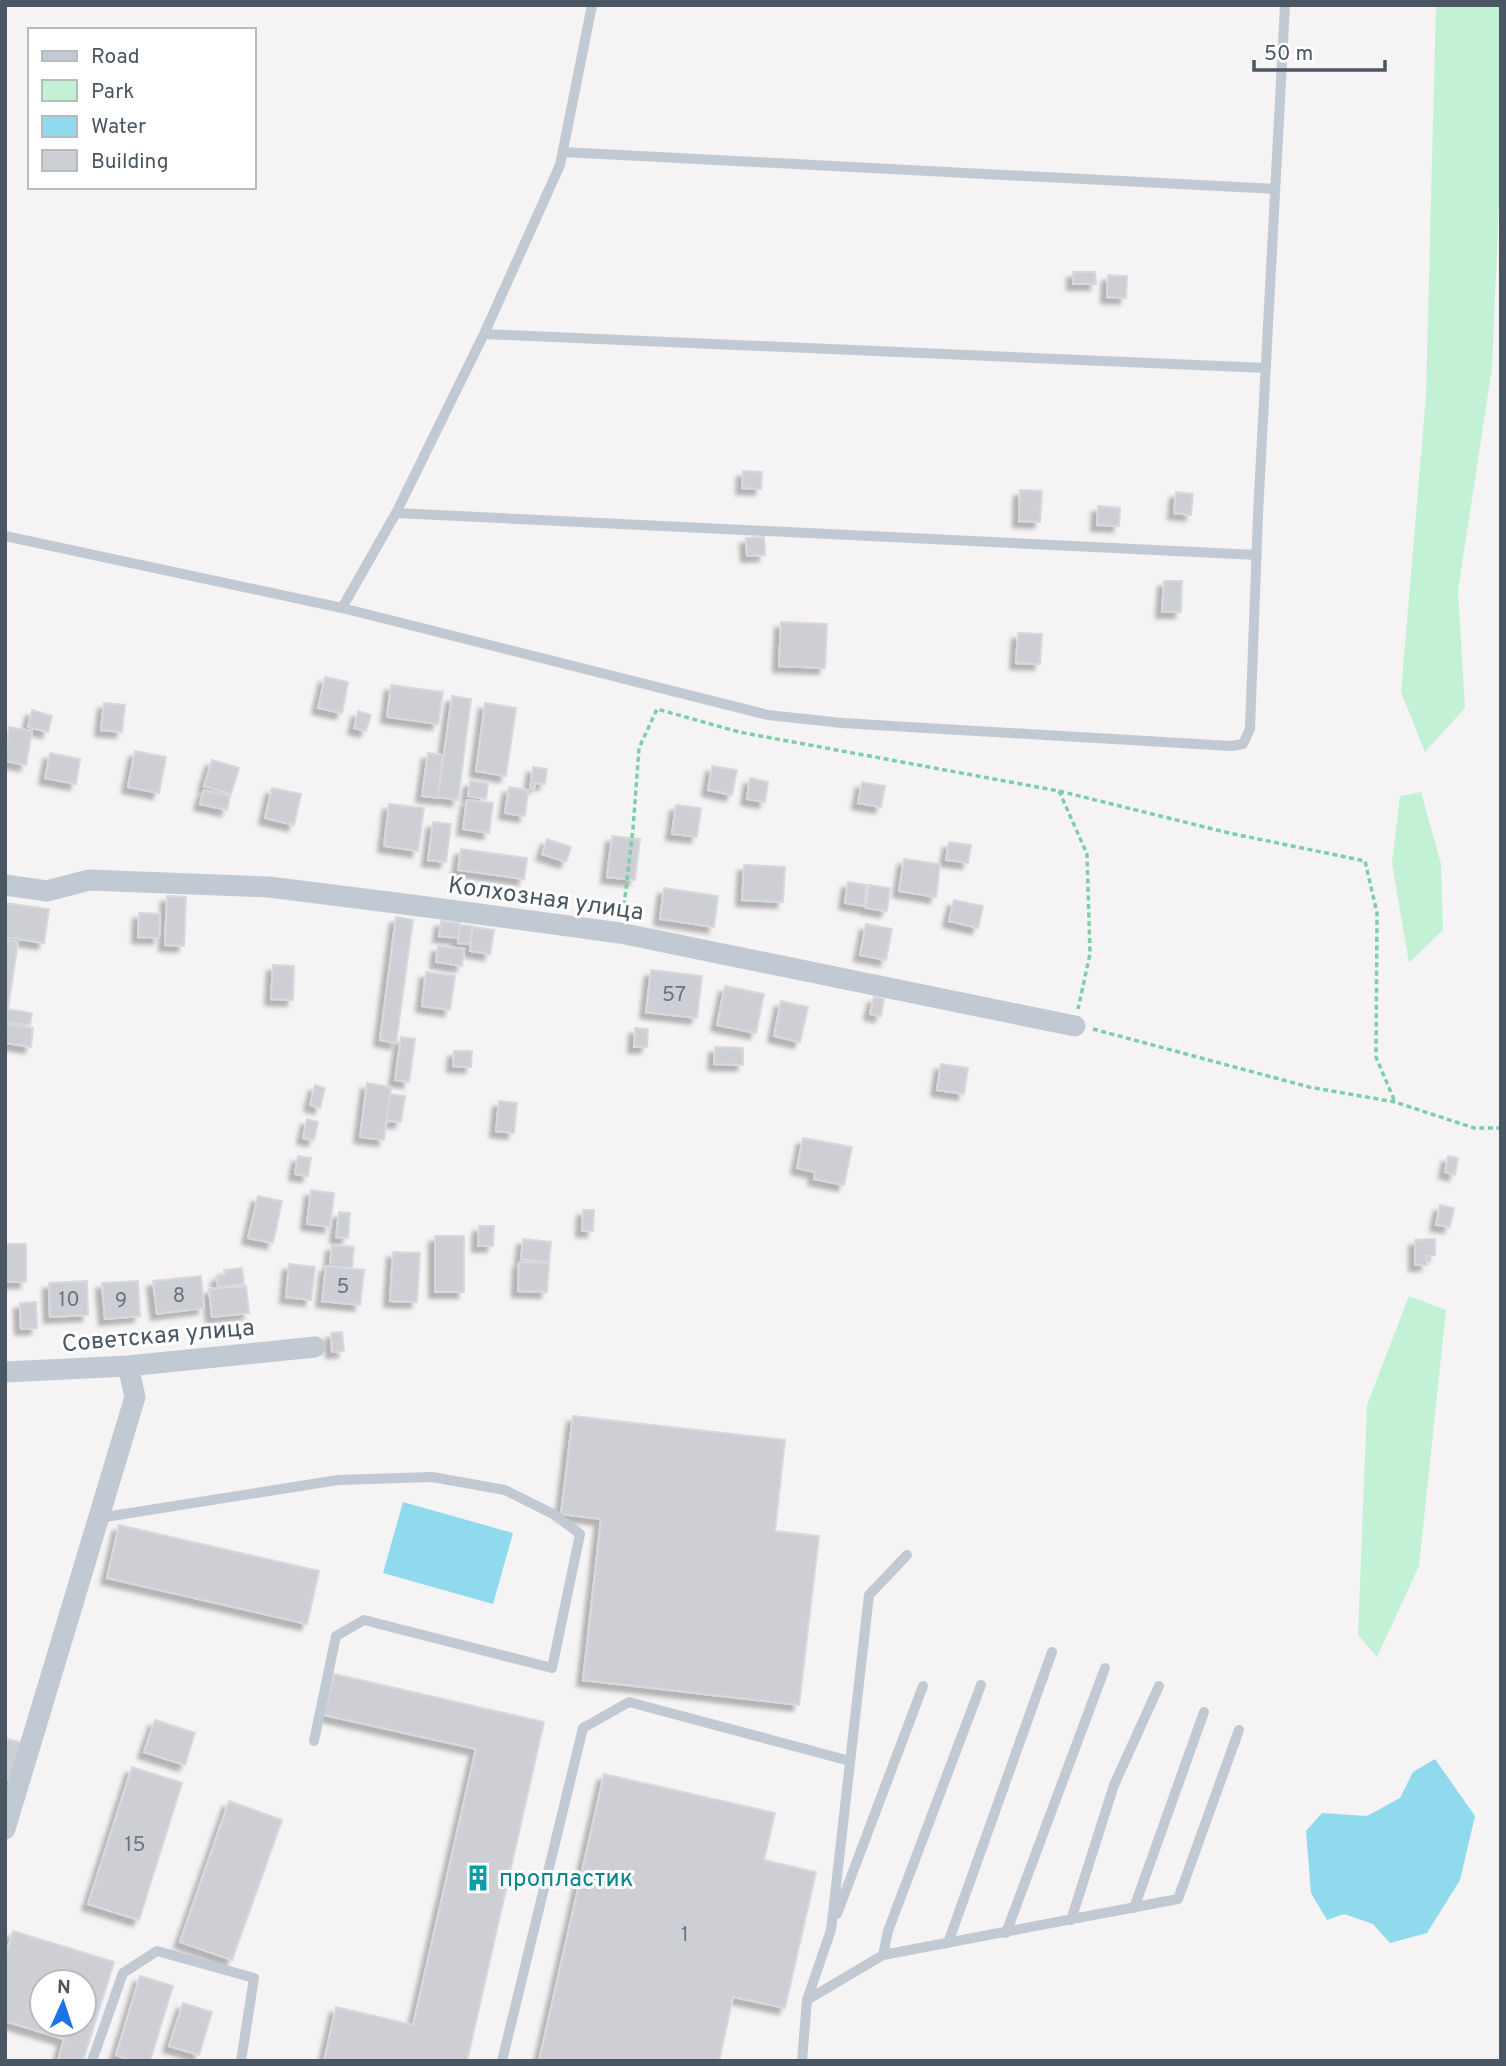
<svg xmlns="http://www.w3.org/2000/svg" width="1506" height="2066" viewBox="0 0 1506 2066" font-family="Overpass,sans-serif">
	<defs>
		<filter id="shadow"><feDropShadow dx="-6" dy="6" stdDeviation="2" flood-color="#0004"/></filter>
	</defs>
	<rect width="100%" height="100%" fill="#f5f3f3"/>
	<path fill="#c3f1d5" d="M1436,5H1501V155L1492,368L1458,591L1465,708L1425,752L1401,692L1426,396Z
		M1421,792L1441,864L1443,930L1409,963L1392,863L1400,796Z
		M1409,1296L1446,1310L1419,1566L1377,1657L1358,1635L1367,1405Z"/>
	<path fill="#90daee" d="M403,1502L513,1533L493,1604L383,1573Z
		M1435,1759L1475,1816L1460,1880L1427,1933L1390,1943L1373,1924L1344,1914L1327,1920L1311,1893L1306,1831L1322,1813L1367,1816L1400,1798L1413,1772Z"/>
	<path fill="#cdcfd5" stroke="#d7d9de" stroke-width="2" fill-rule="evenodd" filter="url(#shadow)" d="M1073,272H1095L1096,284H1073Z
		M1108,275L1127,276L1126,298L1107,297Z
		M743,471L762,472L761,489L742,488Z
		M1020,490L1042,491L1040,522L1019,521Z
		M1176,492L1193,494L1191,515L1174,513Z
		M1098,506L1120,508L1119,526L1097,525Z
		M764,537L765,555L747,556L746,538Z
		M1164,581H1182L1181,612H1162Z
		M781,622L827,624L825,668L779,666Z
		M1018,633L1042,634L1040,664L1016,663Z
		M325,677L348,682L342,713L318,708Z
		M391,685L443,692L438,724L387,717Z
		M452,696L471,699L458,800L438,797Z
		M104,703L125,705L122,732L101,730Z
		M485,703L516,708L506,776L476,771Z
		M32,710L52,716L48,732L28,727Z
		M358,711L371,715L366,731L354,728Z
		M9,727L32,731L26,765L5,761Z
		M135,751L166,757L159,793L128,787Z
		M50,753L80,759L76,784L45,778Z
		M428,753L443,755L438,798L422,796Z
		M212,760L239,768L231,794L204,786Z
		M712,766L737,770L732,795L708,790Z
		M533,767L547,769L545,784L535,783L534,789H530Z
		M750,778L768,782L765,802L747,799Z
		M470,781L488,783L486,799L468,796Z
		M862,782L885,786L881,807L858,803Z
		M509,787L528,790L525,816L505,813Z
		M272,788L301,794L294,825L265,818Z
		M204,790L230,796L227,810L200,804Z
		M467,800L493,803L489,833L463,829Z
		M389,804L424,808L418,851L384,846Z
		M676,805L701,808L697,837L672,834Z
		M433,822L451,824L446,862L428,860Z
		M612,836L640,839L635,880L607,877Z
		M547,839L571,847L566,862L542,854Z
		M949,842L971,845L968,863L946,860Z
		M461,849L527,858L524,879L458,870Z
		M904,859L940,864L936,897L899,891Z
		M744,865L785,867L783,902L742,900Z
		M848,882L867,885L864,906L845,903Z
		M869,885L890,888L887,911L866,908Z
		M664,888L718,896L714,927L660,919Z
		M167,896L186,897L184,946L165,945Z
		M954,900L983,906L978,928L949,921Z
		M5,903L49,909L44,943L5,937Z
		M139,913L160,914L159,938L138,937Z
		M396,917L413,920L396,1043L380,1040Z
		M441,921L460,923L458,938L439,936Z
		M866,924L892,929L886,960L860,955Z
		M460,925L472,926L470,944L458,943Z
		M473,927L494,930L490,954L470,951Z
		M5,940L18,942L8,1008L5,1007Z
		M438,946L464,949L462,966L436,962Z
		M273,965L294,966L293,1000L271,999Z
		M651,970L702,976L697,1018L646,1012Z
		M426,972L455,976L450,1010L422,1006Z
		M725,986L764,994L756,1033L717,1025Z
		M874,997L884,999L881,1016L870,1014Z
		M781,1001L808,1007L800,1042L774,1036Z
		M6,1009L32,1013L30,1025L5,1022Z
		M5,1024L33,1028L31,1047L5,1043Z
		M635,1028L648,1029L647,1047H634Z
		M401,1037L415,1039L409,1082L395,1080Z
		M715,1047L743,1048V1065L714,1064Z
		M454,1051H472L471,1067L453,1066Z
		M941,1064L968,1068L964,1094L937,1090Z
		M367,1083L391,1087L384,1140L360,1137Z
		M315,1085L325,1088L320,1108L310,1105Z
		M390,1094L405,1096L401,1122L387,1121Z
		M499,1101L517,1103L514,1133L496,1131Z
		M307,1119L318,1122L314,1140L303,1138Z
		M803,1138L852,1147L844,1185L814,1179L815,1172L797,1168Z
		M298,1156L311,1158L308,1176L295,1174Z
		M1448,1156L1458,1158L1455,1175L1445,1172Z
		M311,1190L334,1193L330,1227L307,1224Z
		M258,1196L282,1201L273,1243L248,1238Z
		M1440,1205L1454,1208L1450,1227L1436,1225Z
		M583,1210H594L593,1231H582Z
		M339,1212L350,1213L348,1238L336,1237Z
		M479,1226H494L493,1246H478Z
		M435,1236H464V1292H435Z
		M523,1239L551,1242L549,1262L521,1259Z
		M1435,1239V1255L1426,1256L1427,1265H1415V1240Z
		M5,1244H26V1282H5Z
		M332,1245L354,1247L352,1269L330,1266Z
		M393,1252L420,1253L417,1302L390,1301Z
		M519,1262L549,1263L547,1292L518,1291Z
		M289,1264L315,1267L311,1300L286,1297Z
		M326,1266L364,1270L360,1305L322,1301Z
		M242,1268L244,1284L218,1287L217,1276L225,1275L224,1270Z
		M201,1276L204,1308L157,1314L153,1281Z
		M87,1281L88,1315L50,1317L49,1283Z
		M138,1281L140,1316L105,1319L102,1283Z
		M246,1286L249,1313L212,1317L209,1289Z
		M36,1302L37,1328L21,1329L20,1303Z
		M342,1332L344,1351L332,1352L331,1333Z
		M573,1416L785,1440L775,1531L819,1536L799,1705L583,1680L601,1519L561,1514Z
		M119,1525L319,1571L307,1624L107,1578Z
		M334,1674L544,1722L467,2061H324L336,2007L413,2025L476,1749L324,1715Z
		M155,1720L195,1733L185,1765L144,1752Z
		M8,1739L35,1747L23,1784L5,1779V1748Z
		M132,1767L182,1783L139,1920L88,1904Z
		M604,1774L775,1813L764,1860L816,1872L785,2008L733,1997L719,2061H539Z
		M229,1801L282,1820L232,1960L180,1942Z
		M13,1931L114,1962L83,2061H58L64,2039L5,2021V1958ZM42,1982H84V2024H42Z
		M140,1976L173,1986L150,2061H133L116,2055Z
		M183,2003L212,2012L199,2055L169,2046Z"/>
	<g fill="none" stroke-linecap="round" stroke-linejoin="round">
		<path stroke="#7ad0a6" stroke-width="3.5" stroke-dasharray="5 3.5" stroke-linecap="butt" d="M1059,791L1087,854L1090,954L1078,1009
			M623,914L633,829L639,748L657,709L739,732L1059,791L1229,833L1365,861L1377,913L1376,1057L1395,1102
			M1093,1029L1309,1087L1395,1102L1474,1128H1501"/>
		<path stroke="#c1cad2" stroke-width="10" d="M563,152L1275,189
			M484,334L1266,368
			M396,513L1257,555
			M5,536L342,608L768,715L842,723L1231,746L1243,744L1250,729L1258,514L1285,5
			M342,608L396,513L484,334L560,165L592,5
			M99,1518L338,1480L432,1477L505,1490L555,1515L580,1534L552,1668L364,1620L336,1636L314,1741
			M1134,1908L1204,1712
			M837,1914L923,1686
			M1071,1920L1114,1785L1159,1686
			M1006,1933L1105,1668
			M948,1943L1052,1652
			M883,1955L888,1931L981,1685
			M807,2000L883,1955L1178,1899L1239,1730
			M92,2061L123,1973L157,1951L254,1978L241,2061
			M502,2061L583,1728L629,1702L850,1761
			M802,2061L807,2000L831,1930L869,1595L907,1555"/>
		<path stroke="#c1cad2" stroke-width="21" d="M5,885L47,891L89,880L269,887L420,906L620,933L1075,1026
			M5,1372L128,1366L315,1347
			M5,1829L135,1397L128,1366"/>
	</g>
	<defs>
		<g id="building-bare" transform="scale(2.1)"><path d="M-4-6H4V6H1V3H-1V6H-4ZM-2.5-4.3h1.7v1.8h-1.7ZM.8-4.3h1.7v1.8H.8ZM-2.5-1h1.7V.8h-1.7ZM.8-1h1.7V.8H.8Z" fill="#0f9aa8" stroke="#fff" stroke-width="2.5" paint-order="stroke"/></g>
	</defs>
	<g fill-rule="evenodd">
		<use href="#building-bare" x="478" y="1878"/>
	</g>
	<g text-anchor="middle" stroke-width="6" stroke-linejoin="round" paint-order="stroke">
		<g font-size="21" fill="#6b747e">
			<text x="674" y="1001">57</text>
			<text x="343" y="1293">5</text>
			<text x="179" y="1302">8</text>
			<text x="69" y="1306">10</text>
			<text x="121" y="1307">9</text>
			<text x="135" y="1851">15</text>
			<text x="685" y="1941">1</text>
		</g>
		<g font-size="24" fill="#4a5661" stroke="#fff">
			<text transform="translate(546 898) rotate(8)" y="8">Колхозная улица</text>
			<text transform="translate(158 1335) rotate(-5)" y="8">Советская улица</text>
		</g>
		<g font-size="24" fill="#0d838f" stroke="#fff" text-anchor="start">
			<text x="499" y="1886">пропластик</text>
		</g>
	</g>
	<rect width="1506" height="2066" fill="none" stroke="#4a5661" stroke-width="14"/>
	<rect x="28" y="28" width="228" height="161" fill="#ffffff" stroke="#b7bbc0" stroke-width="2"/>
	<rect x="42" y="51" width="35" height="10" fill="#c1cad2" stroke="#b7bbc0" stroke-width="2"/>
	<text x="91" y="63" font-size="21" fill="#4a5661">Road</text>
	<rect x="42" y="80" width="35" height="21" fill="#c3f1d5" stroke="#b7bbc0" stroke-width="2"/>
	<text x="91" y="98" font-size="21" fill="#4a5661">Park</text>
	<rect x="42" y="116" width="35" height="21" fill="#90daee" stroke="#b7bbc0" stroke-width="2"/>
	<text x="91" y="133" font-size="21" fill="#4a5661">Water</text>
	<rect x="42" y="150" width="35" height="21" fill="#cdcfd5" stroke="#b7bbc0" stroke-width="2"/>
	<text x="91" y="168" font-size="21" fill="#4a5661">Building</text>
	<g transform="translate(63 2003) rotate(3)"><circle r="33" fill="#ffffff" stroke="#b7bbc0" stroke-width="2"/>
	<path d="M0-5L12 26L0 18L-12 26Z" fill="#1a73e8"/>
	<text y="-10" font-size="19" font-weight="bold" text-anchor="middle" fill="#4a5661">N</text>
	</g>
	<path d="M1254 60v10h131v-10" fill="none" stroke="#4a5661" stroke-width="3.5"/>
	<text x="1264" y="60" font-size="21" fill="#4a5661" stroke="#ffffff" stroke-width="5" paint-order="stroke">50 m</text>
</svg>
